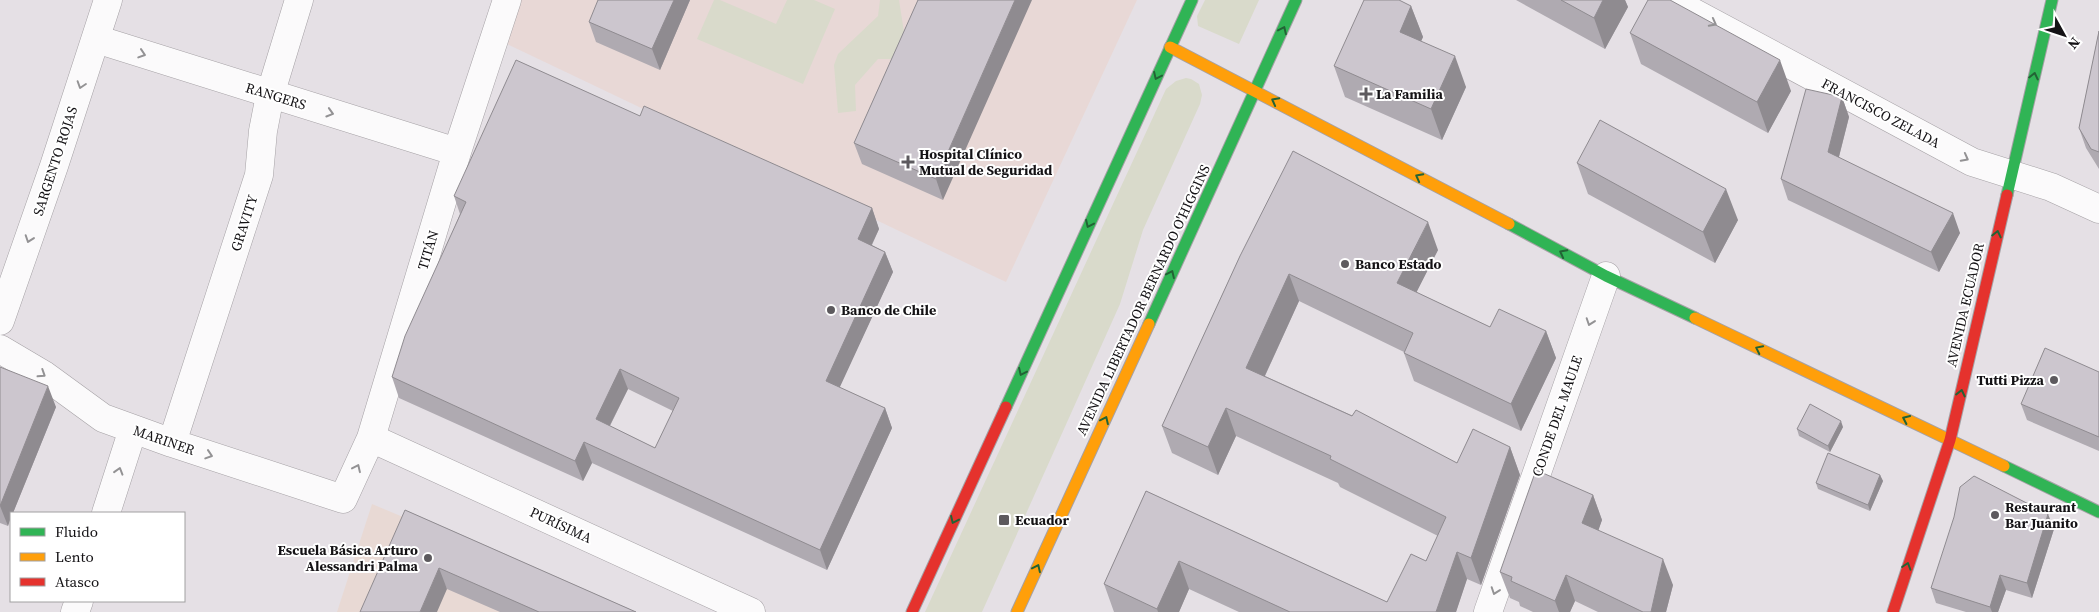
<svg xmlns="http://www.w3.org/2000/svg" width="2099" height="612" viewBox="0 0 2099 612" font-family="'Source Serif 4',serif">
	<rect width="100%" height="100%" fill="#e5e0e5"/>
	<path fill="#e8d9d4" d="M372,504L630,612H337Z"/>
	<path fill="#e8d8d6" d="M517,0H1137L1006,282L503,42Z"/>
	<path fill="#d9dacb" d="M714,0H720L776,24L787,0H814L835,9L803,84L697,39Z
		M880,0H899L907,51L901,59H878L855,85L856,111L838,113L834,65L838,54L878,16Z
		M1205,0H1259L1239,44L1198,26L1197,16Z
		M1186,78L1191,79L1199,84L1202,95L1200,104L1143,230L1120,304L982,612H925L1166,89L1176,81Z"/>
	<g fill="none" stroke-linecap="round" stroke-linejoin="round">
		<g stroke="#a5a1a5" stroke-width="29">
			<path id="street" d="M1670,0L1972,162L2051,187L2099,209
				M96,39L457,152
				M0,321L54,166L108,0
				M0,349L44,375L103,418L172,443L343,499L371,438L457,152L507,0
				M371,438L751,612
				M172,443L259,175L263,131L270,95L299,0
				M106,513L133,429
				M75,612L79,601
				M1488,612L1606,276"/>
		</g>
		<g stroke="#a5a1a5" stroke-width="13">
			<path id="fast" d="M2007,195L2052,0
				M1509,224L1606,276L1695,318
				M1149,324L1296,0
				M1006,407L1192,0
				M2004,466L2099,512"/>
		</g>
		<g stroke="#a5a1a5" stroke-width="13">
			<path id="slow" d="M1170,47L1509,224
				M1695,318L2004,466
				M1017,612L1149,324"/>
		</g>
		<g stroke="#a5a1a5" stroke-width="13">
			<path id="jam" d="M912,612L1006,407
				M1893,612L1950,440L2007,195"/>
		</g>
		<use href="#street" stroke="#fbfafb" stroke-width="28"/>
		<use href="#fast" stroke="#30b455" stroke-width="11"/>
		<use href="#slow" stroke="#ff9f0a" stroke-width="11"/>
		<use href="#jam" stroke="#e5322d" stroke-width="11"/>
	</g>
	<path fill="#afaab1" fill-rule="evenodd" d="M690,0L660,70L596,42L589,22Z
		M918,0L943,200L862,164L854,143Z
		M1516,0H1625L1628,7L1605,49Z
		M1411,6L1423,37L1421,41L1466,87L1442,140L1345,97L1334,66Z
		M2099,31V169L2086,148L2079,128Z
		M1630,33L1791,91L1768,133L1641,64Z
		M1842,97L1849,117L1839,157L1960,233L1939,272L1788,200L1781,179Z
		M640,116L872,208L879,229L872,245L885,252L893,272L839,387L885,408L892,428L827,570L592,463L583,481L399,398L392,377L460,214L454,196ZM628,389L673,411L655,448L610,426Z
		M1577,163L1738,220L1715,263L1588,194Z
		M1438,250L1416,292L1490,327L1546,331L1556,358L1521,431L1414,381L1404,353V352L1299,301L1265,376L1457,463L1510,447L1520,475L1481,585L1467,579L1456,612H1239L1189,589L1179,612H1114L1104,584L1146,491L1387,602L1426,561L1438,536L1340,487L1338,483L1236,436L1218,475L1172,453L1162,426L1240,256Z
		M0,367L56,407L13,513H11L8,526L0,523Z
		M2099,372V451L2027,420L2021,404Z
		M1843,427L1830,452L1799,436L1797,429Z
		M1880,475L1883,481L1870,511L1818,489L1816,483Z
		M1593,495L1602,520L1598,530L1673,585L1666,612H1598L1575,601L1570,612H1533L1520,606L1519,602L1510,598L1500,572Z
		M405,510L636,612H500L447,589Z
		M2054,529L2032,598L2006,590L1998,612H1966L1936,603L1931,588Z"/>
	<path fill="#8f8b90" d="M674,0H690L660,70L652,49Z
		M1015,0H1032L943,200L936,179Z
		M1603,0H1625L1628,7L1605,49L1594,18Z
		M1411,6L1423,37L1411,63L1400,32Z
		M1455,56L1466,87L1442,140L1431,109Z
		M1780,60L1791,91L1768,133L1757,102Z
		M1842,97L1849,117L1835,172L1828,152Z
		M1726,189L1738,220L1715,263L1703,232Z
		M872,208L879,229L865,259L858,239Z
		M1953,213L1960,233L1939,272L1931,252Z
		M1428,222L1438,250L1407,311L1397,283Z
		M885,252L893,272L833,402L826,381Z
		M1289,274L1299,301L1256,395L1246,368Z
		M1546,331L1556,358L1521,431L1511,404Z
		M620,369L628,389L603,439L596,419Z
		M48,386L56,407L13,513H11V517L8,526L0,506Z
		M885,408L892,428L827,570L820,550Z
		M1226,408L1236,436L1218,475L1208,447Z
		M1841,421L1843,427L1830,452L1828,446Z
		M584,442L592,463L583,481L575,461Z
		M1510,447L1520,475L1481,585L1471,558Z
		M1880,475L1883,481L1870,511L1868,505Z
		M1593,495L1602,520L1592,549L1582,523Z
		M2048,514L2054,529L2032,598L2027,583Z
		M1457,552L1467,579L1456,612H1436Z
		M1663,559L1673,585L1666,612H1651Z
		M1179,561L1189,589L1179,612H1158L1157,609Z
		M439,568L447,589L437,612H420Z
		M1566,575L1575,601L1570,612H1559L1555,601Z
		M2000,575L2006,590L1998,612H1992L1990,607Z"/>
	<path fill="#ccc6ce" stroke="#8f8b90" fill-rule="evenodd" d="M598,0H674L652,49L589,22Z
		M918,0H1015L936,179L854,143Z
		M1364,0H1399L1411,6L1400,32L1455,56L1431,109L1334,66Z
		M1561,0H1603L1594,18Z
		M1648,0H1670L1780,60L1757,102L1630,33Z
		M2099,31V152L2091,149L2079,128Z
		M516,60L640,116L644,106L872,208L858,239L885,252L826,381L885,408L820,550L584,442L575,461L392,377L405,336L466,202L454,196ZM620,369L679,398L655,448L596,419Z
		M1806,89L1842,97L1828,152L1953,213L1931,252L1781,179Z
		M1600,120L1726,189L1703,232L1577,163Z
		M1293,151L1428,222L1397,283L1490,327L1499,309L1546,331L1511,404L1404,353L1413,333L1289,274L1246,368L1352,416L1356,410L1457,463L1473,429L1510,447L1471,558L1457,552L1436,612H1290L1179,561L1157,609L1104,584L1146,491L1387,602L1411,554L1426,561L1446,517L1330,459L1331,456L1226,408L1208,447L1162,426L1240,256Z
		M2045,348L2099,372V437L2021,404Z
		M0,367L48,386L0,506Z
		M1810,404L1841,421L1828,446L1797,429Z
		M1828,453L1880,475L1868,505L1816,483Z
		M1536,470L1593,495L1582,523L1663,559L1651,612H1643L1566,575L1555,601L1511,581L1512,577L1500,572Z
		M1974,476L2048,514L2027,583L2000,575L1990,607L1931,588L1954,517L1960,487Z
		M405,510L636,612H539L439,568L420,612H360Z"/>
	<defs><path id="oneway-chevron" d="M-2-3.5L2.5 0L-2 3.5" fill="none" stroke-width="1.6" stroke-linecap="round" stroke-linejoin="round" transform="scale(1.25)"/></defs>
	<g stroke="#939294">
		<use href="#oneway-chevron" transform="translate(1713 23) rotate(28)"/>
		<use href="#oneway-chevron" transform="translate(142 54) rotate(18)"/>
		<use href="#oneway-chevron" transform="translate(81 85) rotate(108)"/>
		<use href="#oneway-chevron" transform="translate(330 113) rotate(17)"/>
		<use href="#oneway-chevron" transform="translate(1965 158) rotate(28)"/>
		<use href="#oneway-chevron" transform="translate(29 239) rotate(109)"/>
		<use href="#oneway-chevron" transform="translate(1590 322) rotate(109)"/>
		<use href="#oneway-chevron" transform="translate(42 374) rotate(33)"/>
		<use href="#oneway-chevron" transform="translate(209 455) rotate(18)"/>
		<use href="#oneway-chevron" transform="translate(357 468) rotate(-65)"/>
		<use href="#oneway-chevron" transform="translate(119 471) rotate(-73)"/>
		<use href="#oneway-chevron" transform="translate(1495 591) rotate(109)"/>
	</g>
	<g stroke="#226335">
		<use href="#oneway-chevron" transform="translate(1283 30) rotate(-65)"/>
		<use href="#oneway-chevron" transform="translate(1157 76) rotate(115)"/>
		<use href="#oneway-chevron" transform="translate(2034 76) rotate(-77)"/>
		<use href="#oneway-chevron" transform="translate(1275 101) rotate(-152)"/>
		<use href="#oneway-chevron" transform="translate(1419 177) rotate(-152)"/>
		<use href="#oneway-chevron" transform="translate(1089 224) rotate(115)"/>
		<use href="#oneway-chevron" transform="translate(1997 234) rotate(-77)"/>
		<use href="#oneway-chevron" transform="translate(1563 253) rotate(-152)"/>
		<use href="#oneway-chevron" transform="translate(1171 274) rotate(-65)"/>
		<use href="#oneway-chevron" transform="translate(1759 349) rotate(-154)"/>
		<use href="#oneway-chevron" transform="translate(1022 372) rotate(115)"/>
		<use href="#oneway-chevron" transform="translate(1961 393) rotate(-77)"/>
		<use href="#oneway-chevron" transform="translate(1906 419) rotate(-155)"/>
		<use href="#oneway-chevron" transform="translate(1105 420) rotate(-65)"/>
		<use href="#oneway-chevron" transform="translate(954 520) rotate(115)"/>
		<use href="#oneway-chevron" transform="translate(1907 566) rotate(-72)"/>
		<use href="#oneway-chevron" transform="translate(1037 568) rotate(-65)"/>
	</g>
	<g fill="#5d5a5e" stroke="#fff" stroke-width="2">
		<path d="M1363.5 86.5h5v5h5v5h-5v5h-5v-5h-5v-5h5z"/>
		<path d="M905.5 154.5h5v5h5v5h-5v5h-5v-5h-5v-5h5z"/>
		<circle cx="1345" cy="264" r="5"/>
		<circle cx="831" cy="310" r="5"/>
		<circle cx="2054" cy="380" r="5"/>
		<circle cx="1995" cy="515" r="5"/>
		<rect x="998" y="514" width="12" height="12" rx="2.5"/>
		<circle cx="428" cy="558" r="5"/>
	</g>
	<g text-anchor="middle" stroke-width="4" stroke-linejoin="round" paint-order="stroke">
		<g font-size="14" font-weight="bold" fill="#141215" stroke="#fff" text-anchor="start">
			<text x="1376" y="99">La Familia</text>
			<text x="919" y="159">Hospital Clínico<tspan x="919" dy="16">Mutual de Seguridad</tspan></text>
			<text x="1355" y="269">Banco Estado</text>
			<text x="841" y="315">Banco de Chile</text>
			<text x="2044" y="385" text-anchor="end">Tutti Pizza</text>
			<text x="2005" y="512">Restaurant<tspan x="2005" dy="16">Bar Juanito</tspan></text>
			<text x="1015" y="525">Ecuador</text>
			<text x="418" y="555" text-anchor="end">Escuela Básica Arturo<tspan x="418" dy="16">Alessandri Palma</tspan></text>
		</g>
		<g font-size="14" fill="#141215" stroke="#fff">
			<text transform="translate(276 96) rotate(17)" y="5">RANGERS</text>
			<text transform="translate(1881 113) rotate(28)" y="5">FRANCISCO ZELADA</text>
			<text transform="translate(55 161) rotate(-72)" y="5">SARGENTO ROJAS</text>
			<text transform="translate(244 223) rotate(-72)" y="5">GRAVITY</text>
			<text transform="translate(428 250) rotate(-73)" y="5">TITÁN</text>
			<text transform="translate(1143 300) rotate(-65)" y="5">AVENIDA LIBERTADOR BERNARDO O'HIGGINS</text>
			<text transform="translate(1965 305) rotate(-77)" y="5">AVENIDA ECUADOR</text>
			<text transform="translate(1557 416) rotate(-71)" y="5">CONDE DEL MAULE</text>
			<text transform="translate(164 440) rotate(19)" y="5">MARINER</text>
			<text transform="translate(561 525) rotate(25)" y="5">PURÍSIMA</text>
		</g>
	</g>
	<rect x="10" y="512" width="175" height="90" fill="#ffffff" stroke="#a1a0a1"/>
	<rect x="20" y="528" width="25" height="8" fill="#30b455" stroke="#a1a0a1"/>
	<text x="55" y="537" font-size="15" fill="#141215">Fluido</text>
	<rect x="20" y="553" width="25" height="8" fill="#ff9f0a" stroke="#a1a0a1"/>
	<text x="55" y="562" font-size="15" fill="#141215">Lento</text>
	<rect x="20" y="578" width="25" height="8" fill="#e5322d" stroke="#a1a0a1"/>
	<text x="55" y="587" font-size="15" fill="#141215">Atasco</text>
	<g transform="translate(2064 35) rotate(130)" stroke="#ffffff" stroke-width="4" paint-order="stroke">
	<path d="M0-4L9 19L0 12L-9 19Z" fill="#141215"/>
	<text y="-8" font-size="14" font-weight="bold" text-anchor="middle" fill="#141215">N</text>
	</g>
</svg>
